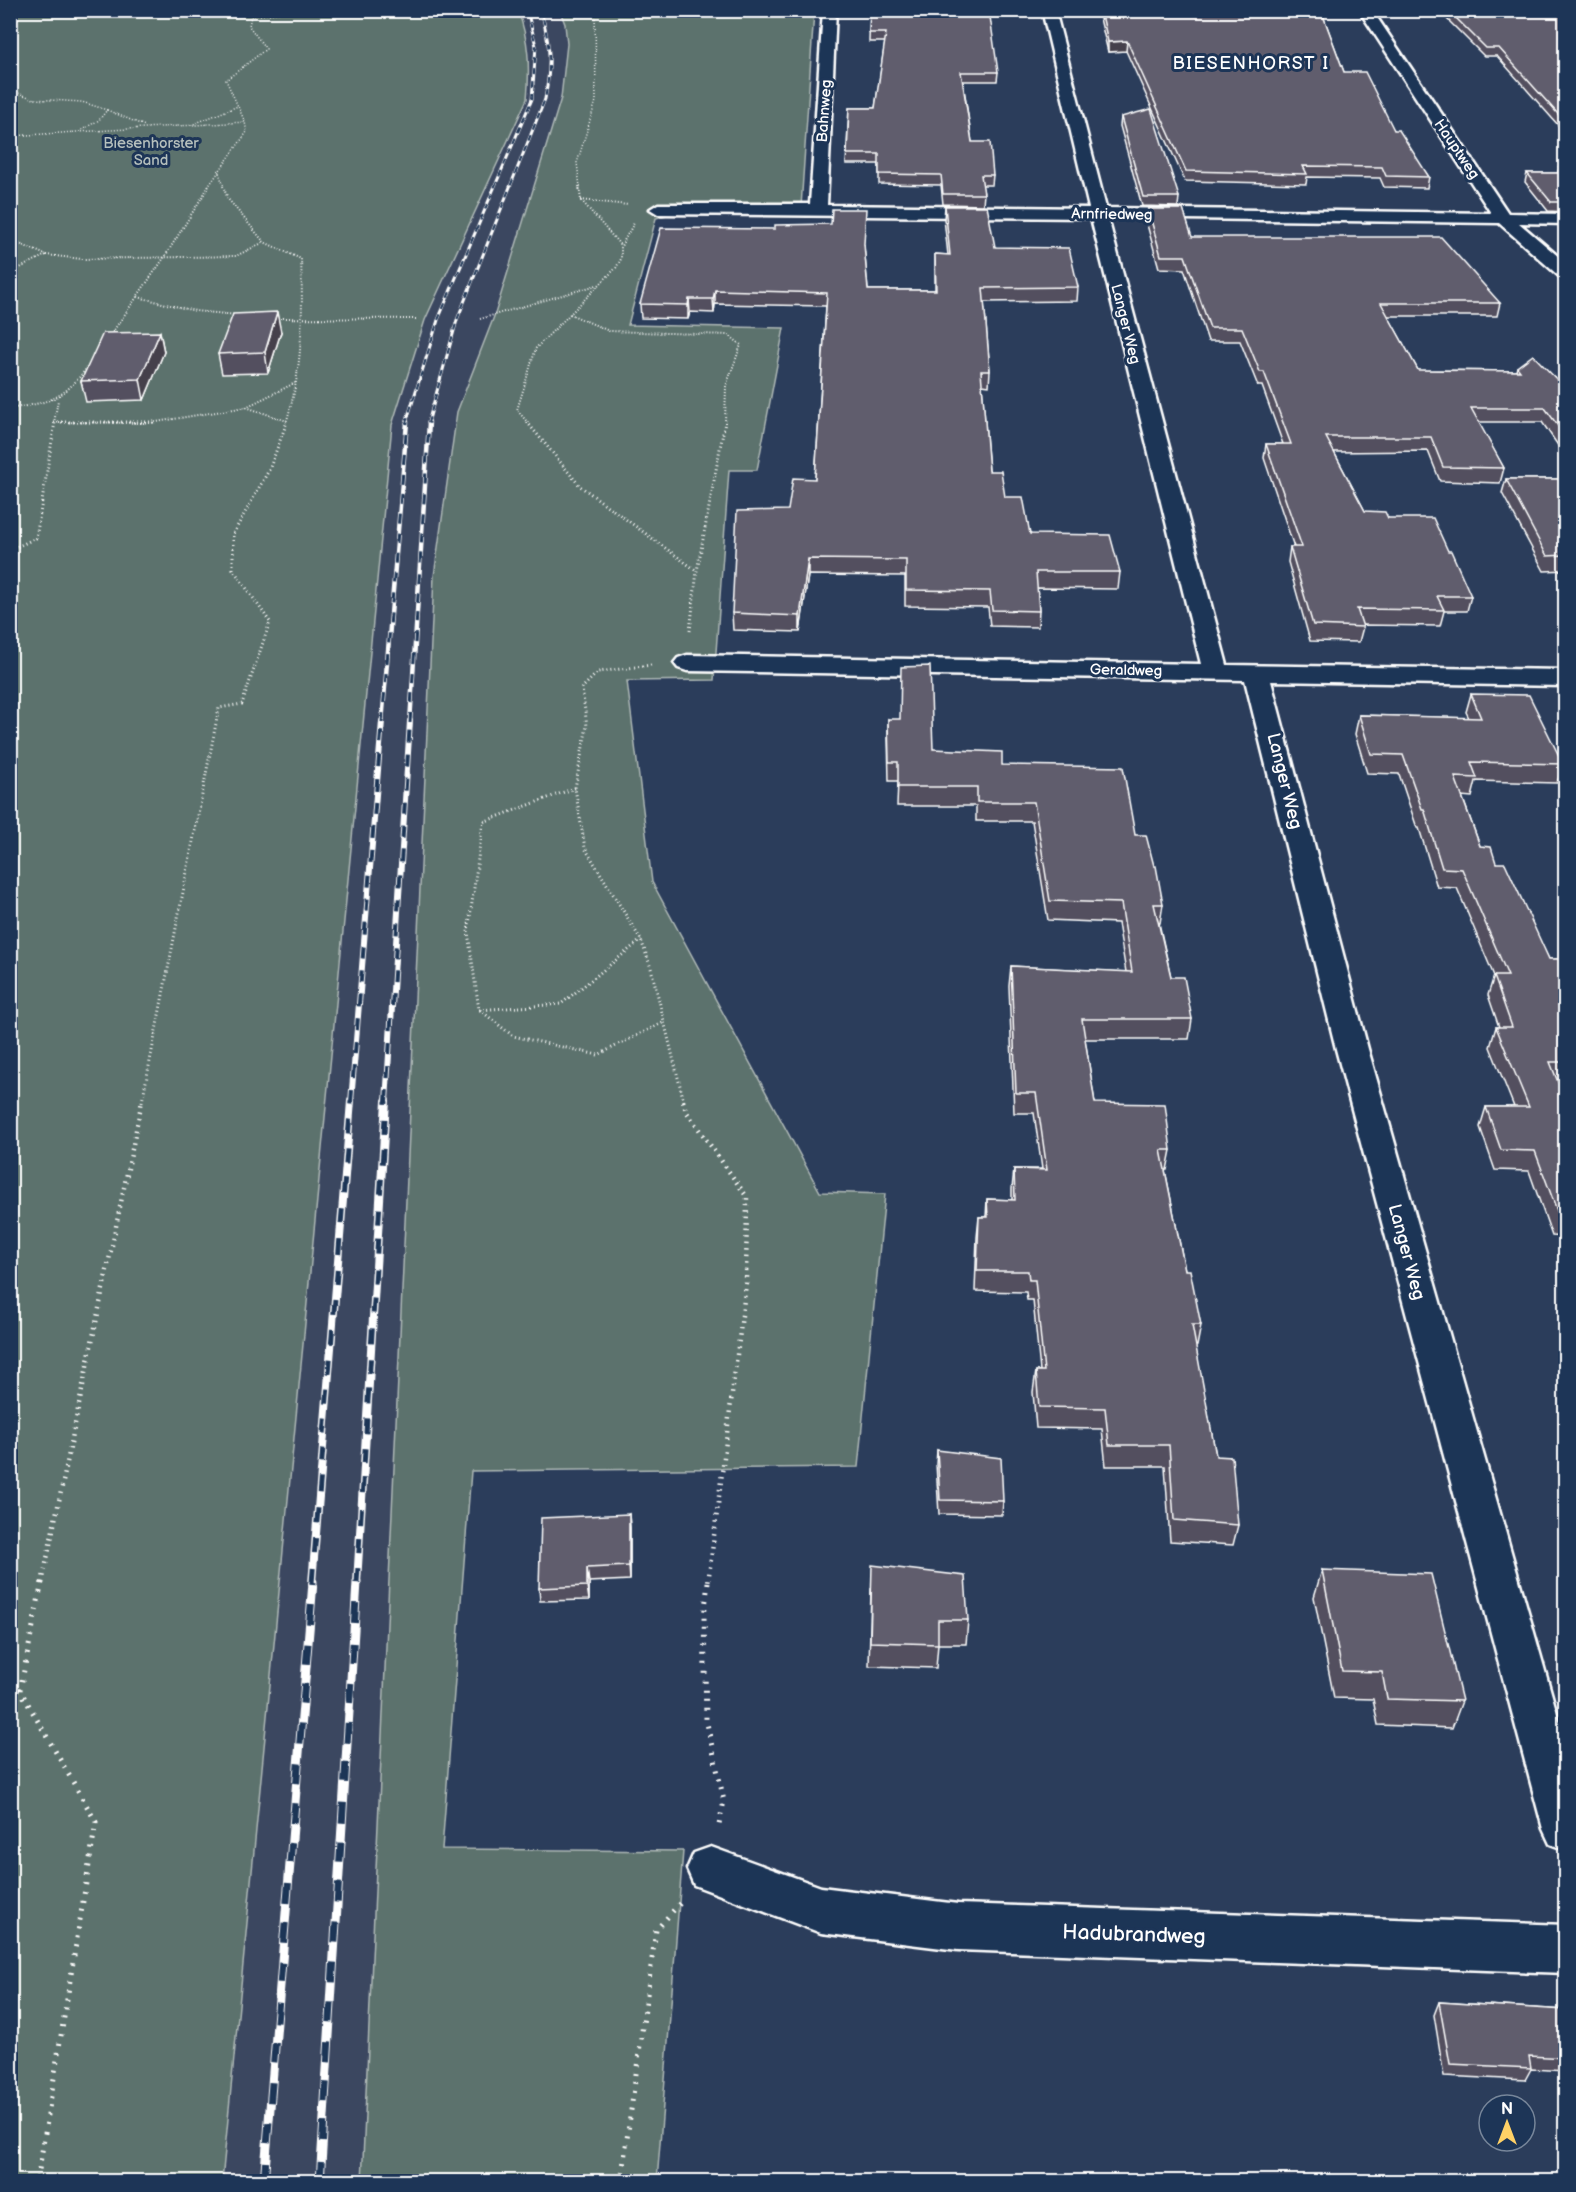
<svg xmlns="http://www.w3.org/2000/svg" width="1576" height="2192" viewBox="0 0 1576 2192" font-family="'Balsamiq Sans',sans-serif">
	<rect width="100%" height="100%" fill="#2b3d5b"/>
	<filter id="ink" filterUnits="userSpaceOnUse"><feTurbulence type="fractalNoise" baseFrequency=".0167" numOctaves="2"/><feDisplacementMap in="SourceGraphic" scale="12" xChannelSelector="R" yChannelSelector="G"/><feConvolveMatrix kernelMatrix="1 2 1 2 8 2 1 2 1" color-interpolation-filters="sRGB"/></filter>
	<g filter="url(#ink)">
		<path fill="#3b4760" d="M518,11H560L565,24L567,61L561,98L522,228L495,314L457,412L434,576L365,2181L222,2182L392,425L425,320L461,237L504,151L521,20Z"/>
		<path fill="#5c726d" stroke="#aeb8b6" stroke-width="1.5" d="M11,11H518C529,40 530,67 527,99L425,320L392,425L222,2181L11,2182Z
			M560,11H814L801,207L671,214L656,218L628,325L784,328L757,470H729L714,680L627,681L652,882L820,1192L885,1194L858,1467L471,1471L442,1849L683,1851L657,2181L362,2182L434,576L457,412L495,314L561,98L567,44L565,24Z"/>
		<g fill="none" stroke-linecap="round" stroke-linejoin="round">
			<g stroke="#fff" stroke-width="5">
				<path id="minor" d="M823,10H836L827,205L1089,208L1042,10H1055L1106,208L1491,213L1359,10H1372L1508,213L1566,214V224L1519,223L1566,263V278L1560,277L1499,223L1108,218L1227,665L1566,670V686L1271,681L1368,1049L1566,1745V1850L1550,1844L1543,1829L1336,1049L1245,680L687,671L678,668L674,663L678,658L687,655L1201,664L1091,218L658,214L650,209L658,204H810Z
					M711,1847L821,1887L958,1904L1566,1925V1973L958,1950L821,1933L694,1885L687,1869L694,1853Z"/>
			</g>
			<path stroke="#fff" stroke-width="1.5" stroke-dasharray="1 2" stroke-linecap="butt" d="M251,16L299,10
				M10,90L34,99L82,102L107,110L99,120L80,131
				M107,110L145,126
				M191,125L238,106
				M10,136L245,122
				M218,170L224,187
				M208,187L247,132L245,122L226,80L266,49L249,26L252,10
				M580,187L577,163L596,101L595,10"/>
			<path stroke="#fff" stroke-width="2" stroke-dasharray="1 2" stroke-linecap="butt" d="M223,186L228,199L264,242L301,259C303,315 303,370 286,423
				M579,186L581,200L621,246
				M581,200L628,205
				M10,240L46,255L82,259L236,256L264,242
				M10,273L46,255
				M138,297L195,311L237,315
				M570,314L609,331L729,335L741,345L726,386L725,423
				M274,318L416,319
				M480,319L597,285
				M109,337L164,258L209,186
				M246,407L295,383
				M10,409C52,401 62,401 89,365
				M53,422L150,423L246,407L287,421
				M54,423L58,400
				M528,423L517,410L536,348L616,268L621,259V246L634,223"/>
			<path stroke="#fff" stroke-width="3" stroke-dasharray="1 3" stroke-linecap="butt" d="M53,422H157
				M527,422L580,486L697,571
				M10,550L36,538L55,422
				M690,631L697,571L725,422
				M651,665L598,672L582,688L587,726L575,788L585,848L641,940L651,968L684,1102
				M575,788L483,822L468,932L479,1010L561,1004L641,940
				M480,1010L513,1036L598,1055L664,1022
				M142,1102L219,708L242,704L270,622L233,569V534L269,470L287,422"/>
			<path stroke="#fff" stroke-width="4.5" stroke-dasharray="1.5 5" stroke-linecap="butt" d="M683,1101L686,1111L747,1197L746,1284L708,1583
				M42,1583L142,1101"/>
			<path stroke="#fff" stroke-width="5" stroke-dasharray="2 7" stroke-linecap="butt" d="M708,1582L704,1617L706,1719L724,1801L719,1825
				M10,1686L20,1690L96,1822L37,2182
				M20,1690L42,1582
				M621,2182L656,1930L682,1901"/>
			<use href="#minor" fill="#1d3557" fill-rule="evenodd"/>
			<g stroke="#fff" stroke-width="3">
				<path id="rail-far4" d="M406,423L438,320L532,99L536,46L527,10
					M428,423L457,320L545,99C552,62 550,46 541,10"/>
			</g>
			<g stroke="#fff" stroke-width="4.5">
				<path id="rail-far3" d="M382,723L407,422
					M410,723L429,422"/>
			</g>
			<g stroke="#fff" stroke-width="6">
				<path id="rail-far2" d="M351,1102L382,721
					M386,1102L410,721"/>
			</g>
			<g stroke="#fff" stroke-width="8">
				<path id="rail-far1" d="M312,1583L351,1101
					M357,1583L386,1101"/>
			</g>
			<g stroke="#fff" stroke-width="9">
				<path id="rail" d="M264,2182L313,1582
					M320,2182L357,1582"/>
			</g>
			<use href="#rail-far4" stroke="#1d3557" stroke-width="2" stroke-dasharray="6" stroke-linecap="butt"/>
			<use href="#rail-far3" stroke="#1d3557" stroke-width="3" stroke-dasharray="10" stroke-linecap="butt"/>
			<use href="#rail-far2" stroke="#1d3557" stroke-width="4" stroke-dasharray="12" stroke-linecap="butt"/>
			<use href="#rail-far1" stroke="#1d3557" stroke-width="5" stroke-dasharray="15" stroke-linecap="butt"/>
			<use href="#rail" stroke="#1d3557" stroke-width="7" stroke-dasharray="20" stroke-linecap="butt"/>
		</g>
		<path fill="#53505e" stroke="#fff" stroke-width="1.5" d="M870,10L998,72L997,81H963L972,142L993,175L992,185H982L984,194L983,205L943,204L941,185L879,184V164H846L849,108H875L885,42H869Z
			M1098,10H1321L1344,72L1394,130L1429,177L1427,188L1384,187L1380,178L1307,177L1306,184L1185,181L1126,51L1108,52Z
			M1438,10H1566V134L1497,56H1484Z
			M1121,117L1179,197L1178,207L1142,206L1120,126Z
			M1559,167H1566V212L1548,211L1525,182L1527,173H1558Z
			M945,206L995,247L1078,287L1077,301L984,302L990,371L989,386L982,385L989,471L1005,497L1030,534L1120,572L1118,589L1037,588L1039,611L1038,627L990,626L988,607L905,606V576L808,575L800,632L733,630L732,613L788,510L815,479L826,306L715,304L714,313L690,312L688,319L641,318L640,304L864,246L868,290H935V254L948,255L944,219Z
			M1148,209L1192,237L1500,303L1497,316H1388L1418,370L1516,371L1517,367L1566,389V457L1542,422H1478L1504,468L1500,483L1440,481L1428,451L1334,452L1365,511L1388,518L1471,596L1467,611H1444L1440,626L1362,625L1363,627L1359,642L1310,641L1288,562L1290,547H1294L1264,458L1266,444H1283L1262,386H1258L1240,341H1208L1184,269L1159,268L1146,221Z
			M1563,216H1566V233L1560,226Z
			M160,332L164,352L144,400L86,402L81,381Z
			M281,332L268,373L222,374L218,354Z
			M1506,479H1566V570L1544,571L1502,493Z
			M1471,694L1563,764L1557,783L1476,781L1472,797L1462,796L1480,846L1496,863L1549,959H1566V1082H1558L1566,1102V1237L1552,1236L1529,1171L1495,1170L1480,1127L1486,1107H1514L1490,1047L1496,1027H1499L1488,995L1494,976L1457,888L1437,887L1419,828H1417L1399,774L1367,773L1355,734L1359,715L1469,718L1466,712Z
			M888,719L933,749L1002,765L1135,835L1163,904L1160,923H1159L1171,977L1192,1019L1189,1039H1085L1095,1103L1171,1150L1167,1170H1165L1185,1270L1201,1325L1197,1346H1195L1216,1456L1238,1525L1233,1545L1170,1541L1165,1466H1106L1102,1429L1036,1428L1033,1392L1036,1371H1040L1033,1300H1027L1026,1292L975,1291L977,1237L979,1217H986L987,1199L1012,1200V1189L1014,1169H1042L1034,1113H1014L1009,986L1011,966L1126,972L1118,923L1048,920L1032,821H976V806H897L898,781H889L888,737Z
			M937,1450L1003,1501L1002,1515L939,1514L936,1464Z
			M629,1514L630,1528V1580L589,1582V1600L540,1601L539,1588Z
			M1322,1570L1462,1701L1452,1728L1378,1725L1373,1699L1334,1698L1314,1597Z
			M871,1589L968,1620L966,1644H938L936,1668L869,1666Z
			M1439,2002L1566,2010V2071L1531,2069L1525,2080L1444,2076L1434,2015Z"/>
		<path fill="#44414c" stroke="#fff" stroke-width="1.5" d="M1127,41L1126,51L1108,52V42Z
			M715,290V304L714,313L713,299Z
			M689,299L690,312L688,319V305Z
			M277,312L281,332L268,373L265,352Z
			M160,332L164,352L144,400L140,379Z
			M808,559V575L800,632V616Z
			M629,1514L630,1528V1580L629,1566Z
			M587,1568L589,1582V1600L587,1586Z"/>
		<path fill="#615d6d" stroke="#fff" stroke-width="1.5" d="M870,10H989L998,72H961L972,142H990L993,175H981L984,194H943L941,175L879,174V154H847L849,108H875L886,33H869Z
			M1101,10H1321L1344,72H1365L1394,130H1399L1429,177L1386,176L1382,167L1303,166L1307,174L1186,171L1127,41L1108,42Z
			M1448,10H1566V123L1499,48H1486Z
			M1151,109L1179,197H1143L1121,117Z
			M1559,167H1566V202H1551L1527,173H1563Z
			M945,206H987L995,247L1069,248L1078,287L983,288L990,371H981L989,471H1001L1005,497H1023L1030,534L1110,535L1120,572H1036L1039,611L992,610L990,591L906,590V560L808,559L800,616L732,613L737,511L788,510L793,478L815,479L827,293L715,290L713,299H689L688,305L640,304L661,228L775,229V225L831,224L832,209H866L864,244L868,290H936L935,254L950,255Z
			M1148,209H1183L1192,237H1441L1500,303H1381L1418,370L1520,371L1517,367L1533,355L1566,389V437L1545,408H1471L1504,468L1443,467L1431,437H1326L1365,511L1385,512L1388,518H1433L1448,551H1451L1471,596H1437L1444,610L1357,609L1363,627L1313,625L1290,547H1302L1266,444H1291L1264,372H1260L1242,328H1210L1185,256H1161Z
			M277,312L265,352L218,354L233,314Z
			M160,332L140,379L81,381L103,333Z
			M1506,479H1566V555L1547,556Z
			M930,666L933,749L1002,752V765L1123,767L1135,835H1146L1154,866H1156L1163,904H1154L1171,977H1184L1192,1019H1082L1095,1103L1165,1104L1171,1150H1161L1185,1270H1190L1201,1325H1192L1216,1456L1232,1457L1238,1525L1174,1520L1169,1445H1109L1105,1408L1039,1407L1036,1371H1044L1035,1280H1029L1028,1271H977L979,1217H988L987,1199L1015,1200L1014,1169L1047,1170L1036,1093H1016L1011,966L1132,972L1121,903L1050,901L1034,802H977V787H898V762H889L888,719H900L901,667Z
			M1471,694L1529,695L1563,764L1471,762L1477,778L1455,777L1480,846L1491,847L1496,863H1505L1549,959H1566V1062H1550L1566,1102V1216H1559L1535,1151L1501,1150L1486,1107H1529L1496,1027H1512L1494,976H1508L1462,869L1442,868L1424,809H1422L1403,755L1371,754L1359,715L1481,718Z
			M937,1450L1001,1458L1003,1501L940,1500Z
			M629,1514V1566L587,1568V1586L539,1588L541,1518Z
			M872,1565L965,1576L968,1620H938V1644L870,1642Z
			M1322,1570L1431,1574L1462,1701L1387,1699L1382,1672L1342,1671Z
			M1439,2002L1566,2010V2058L1529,2056L1531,2068L1450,2064Z"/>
	</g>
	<g text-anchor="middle" stroke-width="6" stroke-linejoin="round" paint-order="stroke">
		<g font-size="15" fill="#fff" stroke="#1d3557">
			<text transform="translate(824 111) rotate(-86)" y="5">Bahnweg</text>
			<text transform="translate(1457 149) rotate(56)" y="5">Hauptweg</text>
			<text transform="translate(1112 214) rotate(1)" y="5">Arnfriedweg</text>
			<text transform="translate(1126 324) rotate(76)" y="5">Langer Weg</text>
			<text transform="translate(1126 670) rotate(1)" y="5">Geraldweg</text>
		</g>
		<g font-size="15" fill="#b6c0bd" stroke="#1d3557">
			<text x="151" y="148">Biesenhorster<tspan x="151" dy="17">Sand</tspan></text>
		</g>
		<g font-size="18" letter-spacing="1.5" fill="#fff" stroke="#1d3557">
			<text x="1251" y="69">BIESENHORST I</text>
		</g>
		<g font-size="18" fill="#fff" stroke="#1d3557">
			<text transform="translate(1285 781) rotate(76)" y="6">Langer Weg</text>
			<text transform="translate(1407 1252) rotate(75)" y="6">Langer Weg</text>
		</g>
		<g font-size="21" fill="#fff" stroke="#1d3557">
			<text transform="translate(1134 1934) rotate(2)" y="7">Hadubrandweg</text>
		</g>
	</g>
	<rect width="1576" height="2192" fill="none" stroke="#1d3557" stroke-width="36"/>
	<rect x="18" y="18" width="1540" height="2156" fill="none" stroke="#fff" stroke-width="2" filter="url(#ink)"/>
	<g transform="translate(1507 2123)"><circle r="28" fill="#1d3557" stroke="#77869a" stroke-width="1.5"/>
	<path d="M0-4.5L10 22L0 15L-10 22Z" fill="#ffd166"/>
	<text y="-9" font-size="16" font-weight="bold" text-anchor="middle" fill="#ffffff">N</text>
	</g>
</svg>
